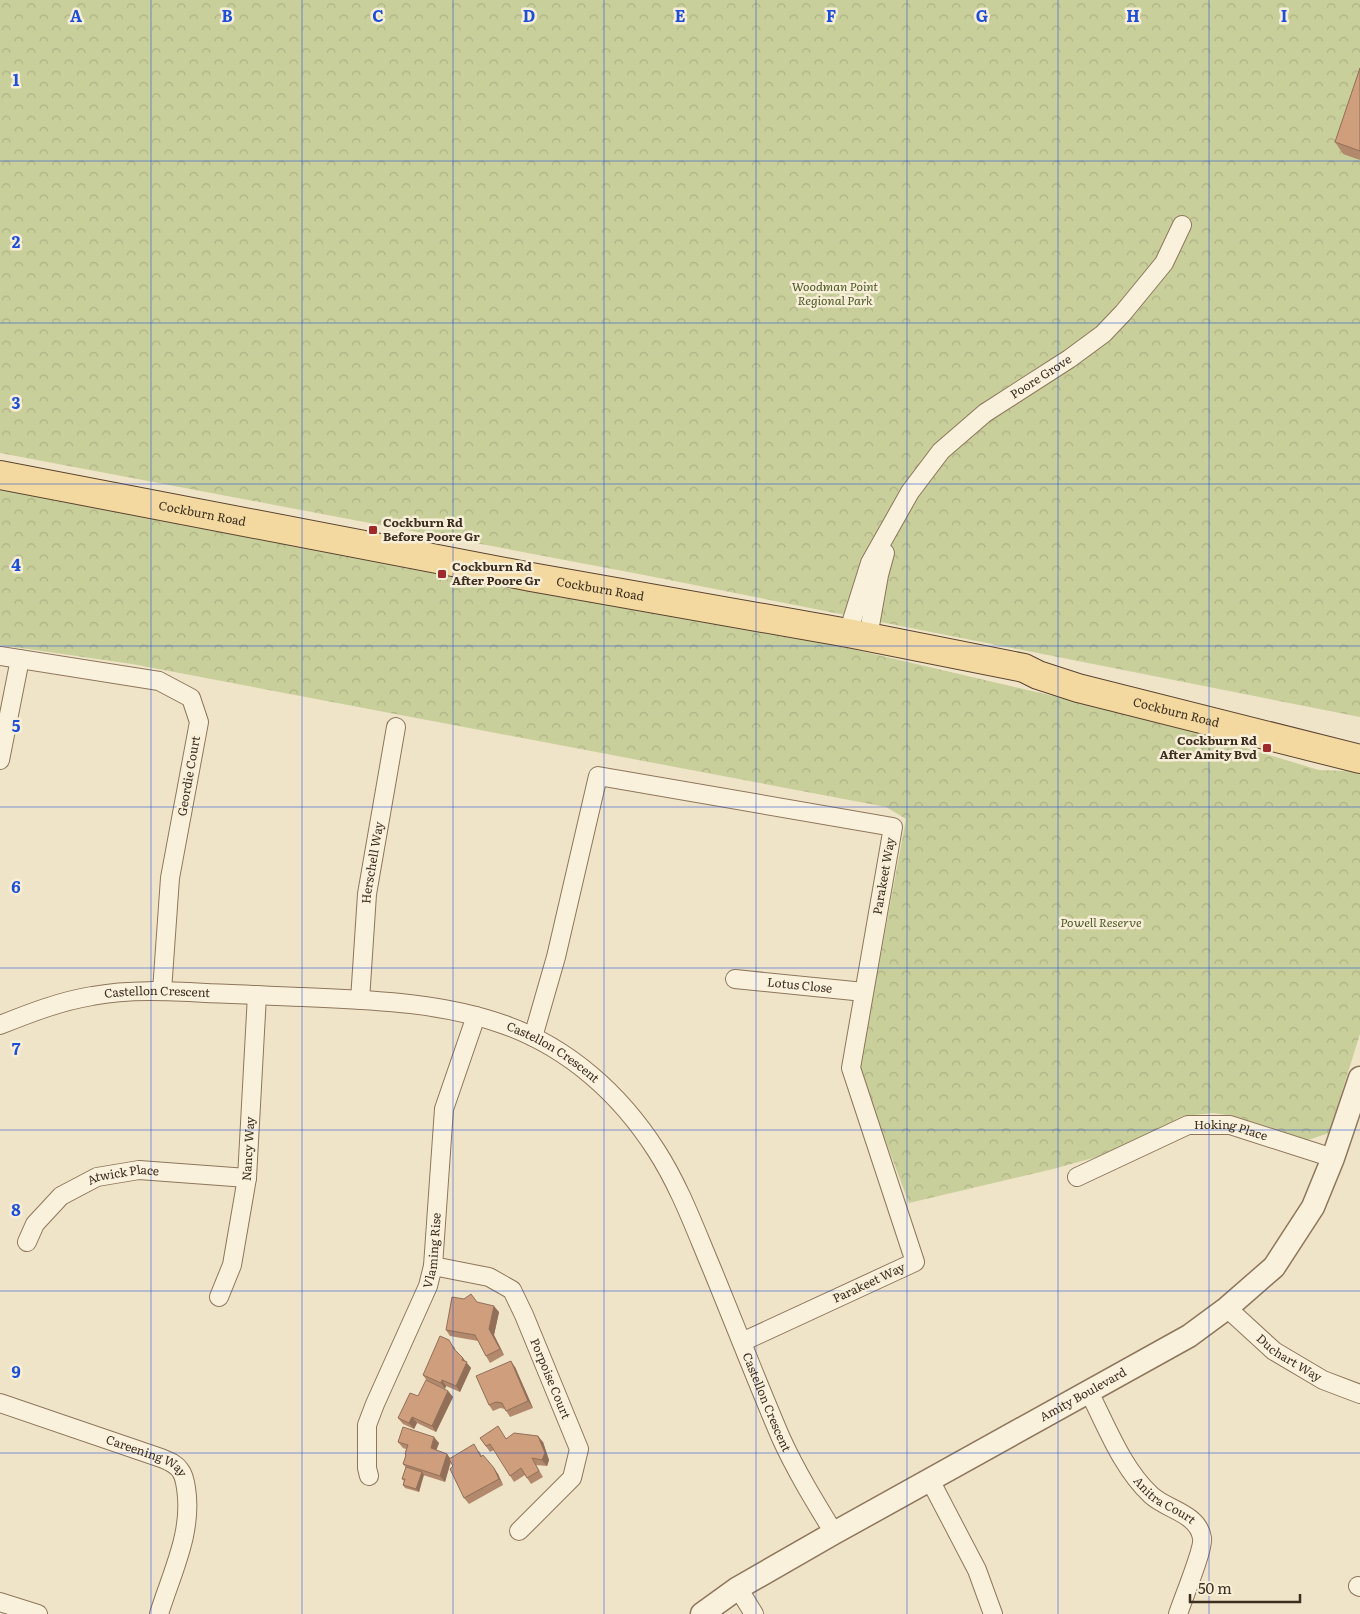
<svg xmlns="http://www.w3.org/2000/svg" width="1360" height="1614" viewBox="0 0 1360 1614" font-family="Literata,serif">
	<defs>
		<pattern id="forest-crowns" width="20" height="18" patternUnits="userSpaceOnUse" patternTransform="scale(1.25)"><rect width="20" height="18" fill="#c9cf9b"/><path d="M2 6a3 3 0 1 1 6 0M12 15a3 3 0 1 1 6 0" fill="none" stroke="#aeb285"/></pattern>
	</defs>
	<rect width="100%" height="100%" fill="#f0e4c8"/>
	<path fill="url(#forest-crowns)" d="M0,0H1360V717L644,575L0,453Z
		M0,486L792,635L1212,733L1239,746L1319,770L1347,771L1360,774V1034L1329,1133L1308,1140L1234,1116L1213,1113L1183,1116L1111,1153L1053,1169L909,1203L859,1071L906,819L886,807L132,664L0,645Z"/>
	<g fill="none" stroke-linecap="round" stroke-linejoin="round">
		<g stroke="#8d765c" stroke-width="20">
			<g id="minor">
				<path id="s1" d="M848,633L870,563L910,492L941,451L985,413L1069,359L1103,334L1123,313L1164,263L1182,225"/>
				<path d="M868,637L879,575L885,553"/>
				<path d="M0,656L159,681L191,698L199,722L170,878L162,991"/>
				<path d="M0,760L20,659"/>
				<path id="s2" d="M735,979L864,992"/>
				<path id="s3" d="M360,1000L367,894L396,727"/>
				<path id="s4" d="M0,1025C30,1013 61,1001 92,996C130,989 168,991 206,993C238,994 270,996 303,997C370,1000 442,1002 505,1025C569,1048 620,1094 656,1150C680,1187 695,1229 712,1269C735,1325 757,1382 781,1438C796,1471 815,1502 834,1533"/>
				<path d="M533,1037L556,957L598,776L893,827L851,1068L915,1262L742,1342"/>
				<path id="s5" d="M1077,1177L1188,1125H1230L1333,1158"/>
				<path id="s6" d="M27,1242L35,1224L61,1196L97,1177L139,1170L247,1178"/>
				<path id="s7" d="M433,1266L489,1277L512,1290L524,1315L579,1449L572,1478L519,1531"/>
				<path id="s8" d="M219,1297L232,1265L247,1178L257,995"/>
				<path id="s9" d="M1227,1308L1274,1351L1323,1380L1360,1394"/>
				<path id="s10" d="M1089,1392C1107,1427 1122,1468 1151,1495C1167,1510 1198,1513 1202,1538C1204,1549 1182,1601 1178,1614"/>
				<path id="s11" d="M0,1403L161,1458C168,1461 175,1463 180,1470C184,1475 185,1481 186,1488C193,1532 172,1572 159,1614"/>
				<path id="s12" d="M369,1476L367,1468V1425L375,1404L428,1286L433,1266L444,1109L476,1016"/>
				<path d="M930,1480L977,1570L993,1614"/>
				<path d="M1358,1586L1360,1587"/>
				<path d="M738,1588L754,1614"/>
				<path d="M0,1602L38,1614"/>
			</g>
		</g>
		<g stroke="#8d765c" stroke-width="25">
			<g id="tertiary">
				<path id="s13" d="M702,1614L738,1588L834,1533L1189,1336L1227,1308L1274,1267L1313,1207L1333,1158L1360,1078"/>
			</g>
		</g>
		<g stroke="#5b4430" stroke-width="30">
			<g id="primary">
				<path id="s14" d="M0,475L531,577L848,633L1024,668L1038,675L1078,688L1360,759"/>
			</g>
		</g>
		<use href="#minor" stroke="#faf1dc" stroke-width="18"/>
		<use href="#tertiary" stroke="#faf1dc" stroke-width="22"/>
		<use href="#primary" stroke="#f3d9a0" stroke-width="28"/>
	</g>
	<path fill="#b2896c" d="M1360,68V160L1343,154L1335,142Z
		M477,1302L499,1312L494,1335L504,1355L490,1363L486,1356L478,1341L450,1336L446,1330Z
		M454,1346L456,1351L471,1368L460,1392L446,1386L445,1389L427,1381L423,1375Z
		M515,1367L533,1408L510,1417L505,1409L500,1408L493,1411L489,1405Z
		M448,1391L453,1397L436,1432L417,1423L414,1429L403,1424L398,1418L418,1396Z
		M480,1438H506L543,1442L549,1460L547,1466L536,1465L543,1477L531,1484L525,1475L514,1482L494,1450L490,1452Z
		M398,1442L439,1443L436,1450L447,1454L450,1458L479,1451L482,1456L498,1474L503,1485L469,1504L464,1498L451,1462L445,1482L423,1475L419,1492L405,1488L403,1485L404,1481L402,1479L406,1468L403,1464L406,1456L405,1454L406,1449L403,1448Z"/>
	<path fill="#916f58" d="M494,1306L499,1312L494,1335L504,1355L500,1349L489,1329Z
		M463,1358L471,1368L460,1392L456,1386Z
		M511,1361L515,1367L533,1408L528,1401Z
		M442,1380L446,1386L445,1389L441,1383Z
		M448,1391L453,1397L436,1432L432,1426Z
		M412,1417L417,1423L414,1429L409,1423Z
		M538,1436L543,1442L549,1460L547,1466L542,1460Z
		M434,1437L439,1443L435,1454L431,1448Z
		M447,1454L451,1460L445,1482L440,1476Z
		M494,1468L498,1474L503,1485L499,1479Z
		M422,1472L424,1475L419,1492L416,1489Z"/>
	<path fill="#cf9f7d" stroke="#916f58" d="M1360,68V151L1335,142Z
		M471,1294L477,1302L494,1306L489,1329L500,1349L486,1356L475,1335L446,1330L452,1297L464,1299Z
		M440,1336L449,1340L454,1349L463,1358L462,1360L467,1362L456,1386L442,1380L441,1383L423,1375Z
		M511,1361L528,1401L506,1411L502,1403L496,1402L489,1405L476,1376Z
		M426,1380L448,1391L432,1426L412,1417L409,1423L398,1418L410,1393L418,1396Z
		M498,1426L506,1439L514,1433L538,1436L545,1453L542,1460L532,1458L539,1471L527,1478L521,1468L510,1476L490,1444L486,1446L480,1438Z
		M403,1427L434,1437L431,1448L447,1454L440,1476L403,1464L406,1455L405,1454L408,1445L398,1442Z
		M474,1444L481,1457L483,1455L494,1468L499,1479L464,1498L450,1469L453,1466L449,1459Z
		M406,1467L422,1472L416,1489L403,1485L405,1479H402Z"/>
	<path fill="none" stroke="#1d4ed8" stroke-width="1" stroke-opacity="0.55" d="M151,0V1614M302,0V1614M453,0V1614M604,0V1614M756,0V1614M907,0V1614M1058,0V1614M1209,0V1614M0,161H1360M0,323H1360M0,484H1360M0,646H1360M0,807H1360M0,968H1360M0,1130H1360M0,1291H1360M0,1453H1360"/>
	<g fill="#9e2a2b" stroke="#f7eed8" stroke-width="2">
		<rect x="368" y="525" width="10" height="10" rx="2.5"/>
		<rect x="437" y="569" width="10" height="10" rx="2.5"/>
		<rect x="1262" y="743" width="10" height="10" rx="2.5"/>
	</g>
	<g text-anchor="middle" stroke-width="5" stroke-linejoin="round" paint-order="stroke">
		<g font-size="12" font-style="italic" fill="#4d5a26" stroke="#f7eed8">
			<text x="835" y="291">Woodman Point<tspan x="835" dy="14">Regional Park</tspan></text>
			<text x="1101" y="927">Powell Reserve</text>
		</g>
		<g font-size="12" fill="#3d2e20" stroke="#f7eed8">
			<text dy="4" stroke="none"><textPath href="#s1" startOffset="331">Poore Grove</textPath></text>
			<text dy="4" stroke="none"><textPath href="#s14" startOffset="206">Cockburn Road</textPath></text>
			<text dy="4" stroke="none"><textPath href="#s14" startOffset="611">Cockburn Road</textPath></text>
			<text dy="4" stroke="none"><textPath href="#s14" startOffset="1201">Cockburn Road</textPath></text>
			<text transform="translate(189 776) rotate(-80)" y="4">Geordie Court</text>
			<text dy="4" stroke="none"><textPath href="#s3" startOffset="138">Herschell Way</textPath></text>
			<text transform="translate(884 876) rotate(-80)" y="4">Parakeet Way</text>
			<text dy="4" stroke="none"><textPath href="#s2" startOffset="65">Lotus Close</textPath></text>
			<text dy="4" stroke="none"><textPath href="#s4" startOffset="162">Castellon Crescent</textPath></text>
			<text dy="4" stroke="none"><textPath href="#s4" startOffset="568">Castellon Crescent</textPath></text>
			<text dy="4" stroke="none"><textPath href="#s5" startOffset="166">Hoking Place</textPath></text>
			<text dy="4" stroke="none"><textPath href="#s8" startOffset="152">Nancy Way</textPath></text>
			<text dy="4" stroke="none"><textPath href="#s6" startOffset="125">Atwick Place</textPath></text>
			<text dy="4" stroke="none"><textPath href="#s12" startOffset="239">Vlaming Rise</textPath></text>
			<text transform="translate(869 1283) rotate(-25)" y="4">Parakeet Way</text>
			<text dy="4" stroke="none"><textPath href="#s9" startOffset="80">Duchart Way</textPath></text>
			<text dy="4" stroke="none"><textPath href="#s7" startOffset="180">Porpoise Court</textPath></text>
			<text dy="4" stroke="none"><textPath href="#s13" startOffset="440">Amity Boulevard</textPath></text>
			<text dy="4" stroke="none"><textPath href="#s4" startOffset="988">Castellon Crescent</textPath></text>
			<text dy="4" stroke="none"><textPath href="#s11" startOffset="156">Careening Way</textPath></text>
			<text dy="4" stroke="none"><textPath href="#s10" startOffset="135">Anitra Court</textPath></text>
		</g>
		<g font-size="12" font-weight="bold" fill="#3d2e20" stroke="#f7eed8" text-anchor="start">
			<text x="383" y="527">Cockburn Rd<tspan x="383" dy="14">Before Poore Gr</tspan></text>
			<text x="452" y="571">Cockburn Rd<tspan x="452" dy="14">After Poore Gr</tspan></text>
			<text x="1257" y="745" text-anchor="end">Cockburn Rd<tspan x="1257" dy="14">After Amity Bvd</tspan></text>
		</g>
	</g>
	<g font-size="16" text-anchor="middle" font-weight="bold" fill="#1d4ed8" stroke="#f7eed8" stroke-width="5" stroke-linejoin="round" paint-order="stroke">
		<text x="76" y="22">A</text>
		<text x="227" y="22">B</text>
		<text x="378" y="22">C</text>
		<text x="529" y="22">D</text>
		<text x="680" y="22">E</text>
		<text x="831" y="22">F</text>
		<text x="982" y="22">G</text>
		<text x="1133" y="22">H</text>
		<text x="1284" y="22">I</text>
		<text x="16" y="86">1</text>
		<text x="16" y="248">2</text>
		<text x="16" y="409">3</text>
		<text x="16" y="571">4</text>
		<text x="16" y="732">5</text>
		<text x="16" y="893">6</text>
		<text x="16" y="1055">7</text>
		<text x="16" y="1216">8</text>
		<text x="16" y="1378">9</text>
	</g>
	<path d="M1190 1594v8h110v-8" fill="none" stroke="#3d2e20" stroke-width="2.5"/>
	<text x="1198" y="1594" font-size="15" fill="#3d2e20" stroke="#f7eed8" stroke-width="4" paint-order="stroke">50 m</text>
</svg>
